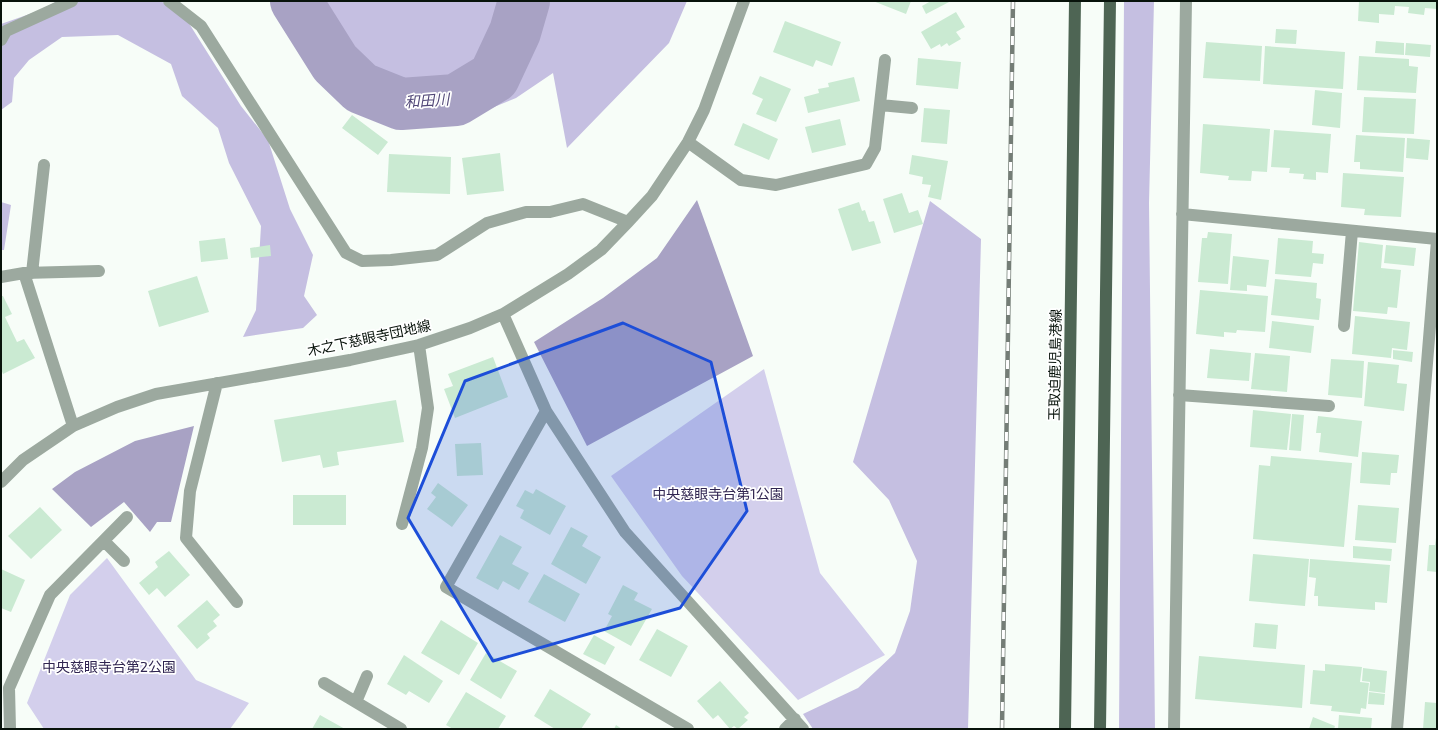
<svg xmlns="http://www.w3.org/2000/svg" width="1438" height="730" viewBox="0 0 1438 730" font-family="'Exo 2','Noto Sans JP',sans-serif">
	<rect width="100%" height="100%" fill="#f7fdf8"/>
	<path fill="#d3cfec" d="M764,369L820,573L885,655L798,700L682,576L611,476Z
		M107,558L196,680L249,703L230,729H44L27,703L70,595Z"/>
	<path fill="#c5bfe1" d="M57,1H161L185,17L241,106L268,140L290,209L313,255L304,296L317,315L303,328L243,337L256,310L261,226L229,163L218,128L182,96L171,64L118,35L62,37L29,60L14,78L12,102L1,110V24L41,10Z
		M314,1H687L669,43L567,148L553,73L516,98L467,118L435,116L409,119L344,46Z
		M1124,1H1154L1149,203L1155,729H1119Z
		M930,201L981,239L968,729H813L803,714L858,688L895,653L910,611L917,561L889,500L853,462Z
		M1,202L11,205L4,250H1Z"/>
	<path fill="#a8a2c4" d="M697,200L753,356L587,446L534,342L603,298L657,258Z
		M194,426L171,522H157L150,532L124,502L91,527L52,489L75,472L135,441Z"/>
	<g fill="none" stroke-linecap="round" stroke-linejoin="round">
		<path stroke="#a8a2c4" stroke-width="52" d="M296,1L335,63L361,88L401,104L456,100L494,77L515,32L524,1"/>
	</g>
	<path fill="#caead2" d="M873,1H911L906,14Z
		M931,1H951L926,14L922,6Z
		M1359,1H1437V9L1425,8L1424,15L1408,13L1409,7L1395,6L1394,15L1379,14V23L1358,21Z
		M956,12L965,27L956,32L961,39L949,46L947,43L941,47L940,44L931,49L921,32Z
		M785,21L841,42L832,66L816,60L813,67L773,52Z
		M1276,29L1297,30L1296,44L1275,43Z
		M1376,41L1404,43V55L1375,53Z
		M1206,42L1262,46L1260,81L1203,78Z
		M1406,43L1431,45L1430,57L1405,55Z
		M1265,46L1345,52L1343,89L1263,84Z
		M1359,56L1409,59V66L1418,67L1416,93L1357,90Z
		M918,58L961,62L958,89L916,85Z
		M760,76L791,89L776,122L756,114L763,99L752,94Z
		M854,77L860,101L808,113L804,97L819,93L818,89L829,87L828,83Z
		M1315,90L1342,93L1340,128L1312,125Z
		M1364,97L1416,99L1414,134L1362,132Z
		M924,108L950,110L947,144L921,142Z
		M352,115L388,142L378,155L342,128Z
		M840,119L846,145L812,153L805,127Z
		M743,123L778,139L769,160L734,145Z
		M1203,124L1270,129L1267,172L1252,171L1251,181L1228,180L1229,176L1200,173Z
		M1274,130L1331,134L1328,173L1316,172V180L1303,179L1304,174L1289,173L1290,168L1271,167Z
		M1356,135L1405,138L1403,172L1360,169V162H1354Z
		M1407,138L1430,140L1428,160L1406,158Z
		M500,153L504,191L467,195L462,158Z
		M389,154L451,157L450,194L387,192Z
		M912,155L948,161L941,200L928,197L931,185L922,184L923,177L909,174Z
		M1343,173L1404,177L1401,217L1364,215L1365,209L1341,207Z
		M902,193L909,213L918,210L923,224L894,233L883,199Z
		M859,202L862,211L865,210L869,222L874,221L881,243L852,251L838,209Z
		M1208,232L1232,234L1228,284L1198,282L1202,238H1207Z
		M225,238L228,259L201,262L199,241Z
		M1278,238L1313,241L1312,253L1324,254L1323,264L1313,263L1311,277L1275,274Z
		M1359,242L1383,245L1381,268L1401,270L1397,308L1388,307L1387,314L1353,311Z
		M270,245L271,256L251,258L250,248Z
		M1386,245L1416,248L1414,266L1384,263Z
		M1233,256L1269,260L1266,287L1247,285V291L1230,290Z
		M197,276L209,312L159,327L148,291Z
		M1275,279L1317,283L1316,298L1321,299L1319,320L1271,315Z
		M1200,290L1268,296L1265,332L1237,330L1236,333L1224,332V337L1196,334Z
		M1,296H3L12,314L5,317L17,342L24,339L35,358L3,374L1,369Z
		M1355,316L1410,322L1407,350L1392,348L1391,358L1352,354Z
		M1272,321L1314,326L1311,353L1269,348Z
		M1210,349L1251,353L1249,381L1207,378Z
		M1393,350L1413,352L1412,362L1393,359Z
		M1255,353L1290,356L1287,392L1251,389Z
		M493,357L508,397L455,418L444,389L453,386L448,374Z
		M1331,359L1364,361L1362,398L1328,395Z
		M1368,362L1399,365L1397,383L1407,384L1404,411L1364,406Z
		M396,400L404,442L337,452L339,465L323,468L320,455L282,462L274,420Z
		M1253,410L1291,414L1287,450L1250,447Z
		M1292,414L1304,415L1301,451L1289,450Z
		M1318,416L1362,421L1358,457L1319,452L1321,433H1316Z
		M481,443L483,475L457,476L455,444Z
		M1362,452L1399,455L1397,473H1391L1390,485L1360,483Z
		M1271,456L1352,463L1344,547L1253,539L1259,465L1270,466Z
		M438,483L468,505L452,527L427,509L436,497L431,493Z
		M536,489L566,506L550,535L520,518L524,510L516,506L525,490L533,494Z
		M293,495H346V525H293Z
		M1358,505L1399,508L1396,543L1355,540Z
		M40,507L62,530L31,559L8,536Z
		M571,527L588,536L582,546L601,557L586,584L551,564Z
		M500,535L522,547L512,564L529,573L519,590L503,581L498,590L476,578Z
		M1436,538L1437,539V572L1427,571L1429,545H1435Z
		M1353,546L1392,549L1391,561L1353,558Z
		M169,551L190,575L165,597L157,588L149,595L139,583L158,567L155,562Z
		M1253,554L1309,559L1305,606L1249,601Z
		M1310,559L1390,565L1387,603L1375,602V610L1318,606V596H1314L1316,578L1309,577Z
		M1,569L25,580L11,612L1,608Z
		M544,574L580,594L565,622L528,602Z
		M623,585L638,593L634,600L652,609L631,646L604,631L612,616L608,614Z
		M207,600L220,615L213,621L217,626L207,634L210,638L197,649L177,626Z
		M441,620L478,643L459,675L421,653Z
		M1255,623L1278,625L1276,649L1253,647Z
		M657,629L688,646L671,677L639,660Z
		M594,635L615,647L605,665L583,654Z
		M486,653L517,671L501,699L470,680Z
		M404,655L443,681L429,703L409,691L406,695L387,684Z
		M1199,656L1305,665L1302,708L1195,699Z
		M1325,664L1362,667L1360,682L1369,683L1366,709L1361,708L1360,714L1331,711L1332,706L1310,704L1313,670L1325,671Z
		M1363,668L1387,671L1385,693L1369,691L1370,682L1362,681Z
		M720,681L749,713L744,717L748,720L738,729L734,726L730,729L718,715L713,719L697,701Z
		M550,689L591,714L581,729H555L534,716Z
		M466,692L506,716L498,729H453L446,725Z
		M1369,692L1385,694L1384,705L1368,704Z
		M1425,702L1437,703V729H1423Z
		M320,715L345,729H312Z
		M1339,715L1372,718L1371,729H1338Z
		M1313,717L1335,726L1334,729H1309Z
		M616,725L622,729H614Z"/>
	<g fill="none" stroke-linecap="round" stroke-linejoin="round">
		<path stroke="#9ca99f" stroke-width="12" d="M169,1L201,26L346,253L362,261L391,260L437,255L487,223L526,212H550L583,204L628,222
			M1,40L6,31L72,1
			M880,105L912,108
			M688,142L741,180L776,185L866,164L875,148L885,60
			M1182,214L1437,239
			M32,273L44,165
			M1,277L24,273
			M503,314L546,411L625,532L803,729
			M1344,326L1352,231
			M217,383L190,491L186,538L237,602
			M1179,395L1329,406
			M546,411L446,587L688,729
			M73,426L24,273L99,271
			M1,482L23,460L73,426L117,407L156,394L350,360L419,345L470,328L503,314L568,274L601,250L628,222L652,196L688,142L704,110L744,1
			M402,524L422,448L428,408L419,345
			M104,541L124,561
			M324,683L401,729
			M356,702L367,676
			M10,729L9,688L50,595L127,517
			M785,729L795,719
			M1174,729L1186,1
			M1397,729L1437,241"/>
		<path stroke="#4e6554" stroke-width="12" d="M1065,729L1075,1
			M1100,729L1110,1"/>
		<g stroke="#747d76" stroke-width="4.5">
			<path id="rail" d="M1002,729L1013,1"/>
		</g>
		<use href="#rail" stroke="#fff" stroke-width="3" stroke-dasharray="9" stroke-linecap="butt"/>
	</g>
	<path fill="#1d4ed8" fill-opacity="0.2" stroke="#1d4ed8" stroke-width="3" stroke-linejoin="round" d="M623,323L711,362L747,511L680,608L493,661L408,518L465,381Z"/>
	<g text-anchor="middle" stroke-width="3.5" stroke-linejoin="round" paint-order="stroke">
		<g font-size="14" fill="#08130b" stroke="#fff">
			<text transform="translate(369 338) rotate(-12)" y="5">木之下慈眼寺団地線</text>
			<text transform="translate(1055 365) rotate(-89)" y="5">玉取迫鹿児島港線</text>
		</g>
		<g font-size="14" fill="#302551" stroke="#fff">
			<text x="718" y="499">中央慈眼寺台第1公園</text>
			<text x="109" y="672">中央慈眼寺台第2公園</text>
		</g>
		<g font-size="15" font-style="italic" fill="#524878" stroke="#fff">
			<text transform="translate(427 101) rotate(-4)" y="5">和田川</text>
		</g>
	</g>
	<rect width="1438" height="730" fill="none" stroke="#08130b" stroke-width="4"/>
</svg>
